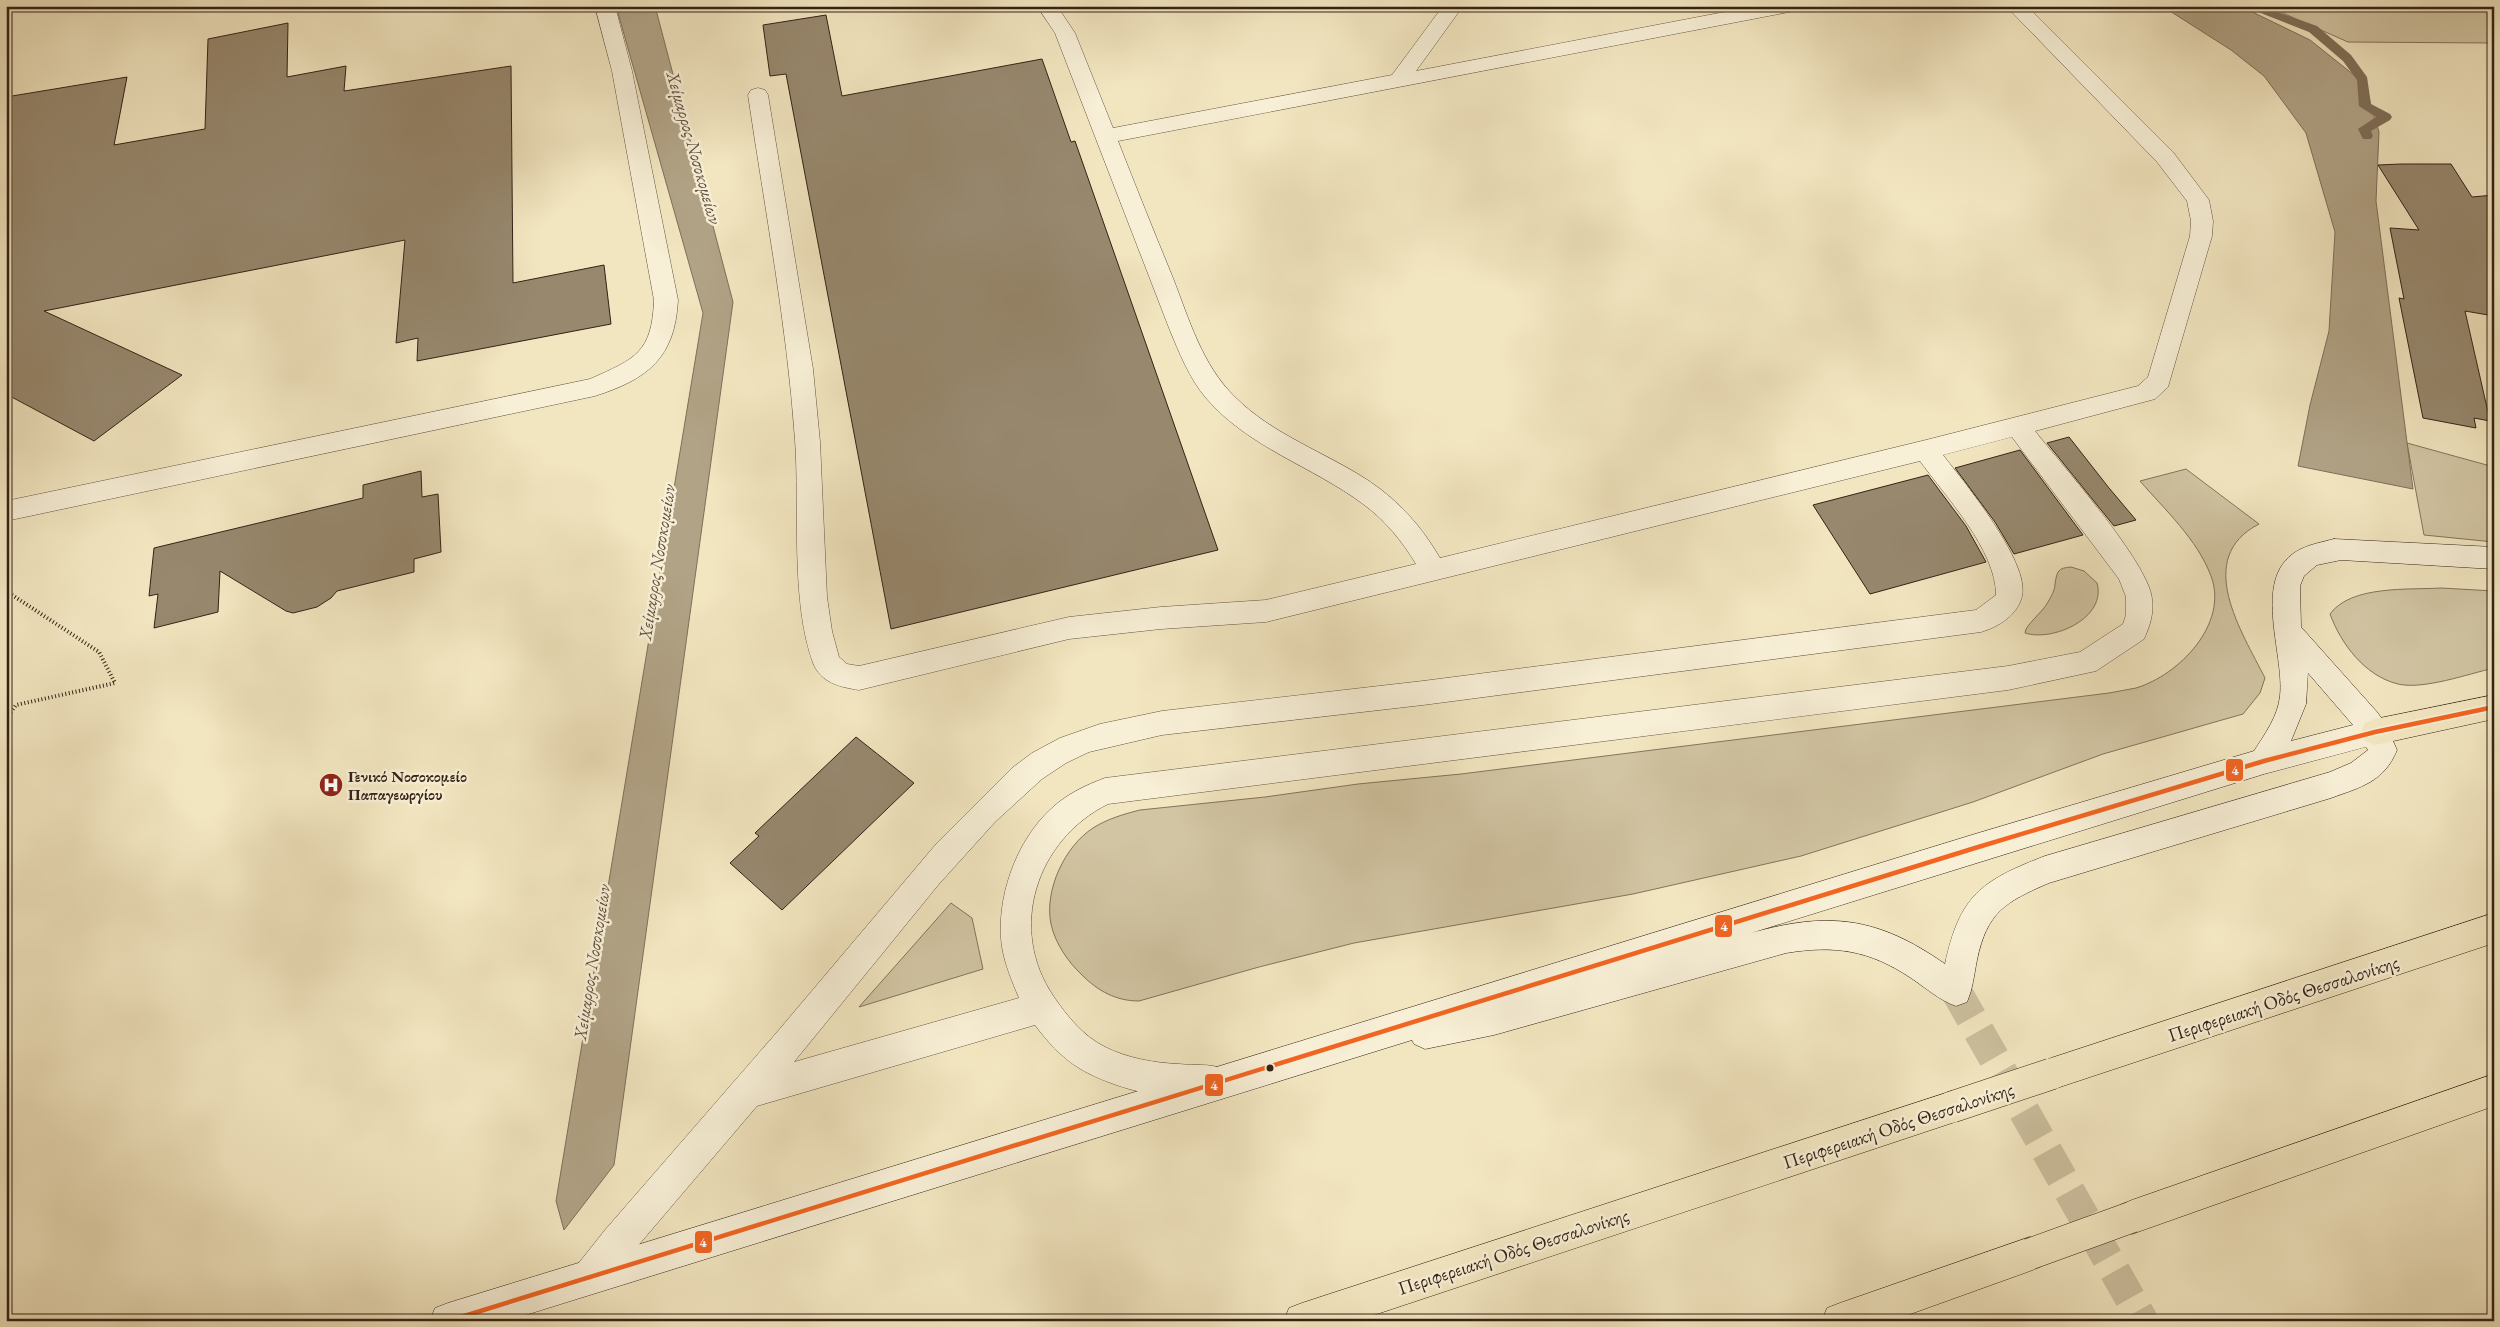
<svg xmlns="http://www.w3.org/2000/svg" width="2500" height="1327" viewBox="0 0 2500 1327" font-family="'EB Garamond',serif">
	<rect width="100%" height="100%" fill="#f2e6c0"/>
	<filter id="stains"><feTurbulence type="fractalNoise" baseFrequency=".004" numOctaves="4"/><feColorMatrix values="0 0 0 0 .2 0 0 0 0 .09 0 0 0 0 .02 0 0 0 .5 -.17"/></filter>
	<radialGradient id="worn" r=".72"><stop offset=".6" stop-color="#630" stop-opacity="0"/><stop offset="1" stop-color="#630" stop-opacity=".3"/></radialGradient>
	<path fill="#d2c5a3" stroke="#83745c" d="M2267,6H2493L2494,43L2348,42Z
		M2407,443L2494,467V542L2424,535Z
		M2186,469L2259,524C2193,558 2242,632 2265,678L2260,693L2243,714L2103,754L1973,802L1801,856L1633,894L1354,943L1259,967L1139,1001C1116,1001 1098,991 1082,975C1068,962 1055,943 1051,924C1044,890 1065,846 1093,828C1107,819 1124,814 1140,810L1265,797L1358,784L1461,774L2109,693C2118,691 2127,690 2136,688C2179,675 2229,624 2211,576C2197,539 2165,510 2140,481Z
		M2071,567L2084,571L2097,583C2107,618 2053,642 2025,633C2025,625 2043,612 2048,602C2051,597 2055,590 2055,584C2057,571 2058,568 2071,567Z
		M2441,588L2494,591V668C2468,674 2423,690 2398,684C2365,676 2341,644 2330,614C2351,585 2409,590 2441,588Z
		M951,903L972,918L983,969L859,1007Z"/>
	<path fill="#b1a386" stroke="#7f6f59" d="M616,6H655L733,302L614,1165L564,1230L556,1201L703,313Z
		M2162,6H2240L2310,40L2364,83L2379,132L2376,201L2413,489L2298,466L2310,405L2329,331L2335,232L2306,133L2264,76L2231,50Z"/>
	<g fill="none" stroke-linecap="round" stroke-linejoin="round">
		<path fill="#7f6f59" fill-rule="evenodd" d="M2243,6H2261L2317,26L2351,55L2367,77L2371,104L2390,114L2392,117L2390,120L2371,131L2373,136L2371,139H2363L2358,129L2376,117L2359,106L2357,80L2343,61L2309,32Z"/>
	</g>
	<path fill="#97886e" stroke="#342215" d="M826,15L842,96L1042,59L1071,142L1075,141L1218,550L891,629L786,74L770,76L763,25Z
		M288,23L287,77L346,66L344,91L511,66L513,283L604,265L611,324L417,361L418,338L396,343L405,240L44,311L182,375L94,441L6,394V97L127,77L114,145L205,129L208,39Z
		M2401,164H2451L2472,197L2494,195V316L2465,311L2490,421L2474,418L2476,428L2423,418L2399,298L2404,299L2390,228L2419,230L2378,165Z
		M2069,437L2109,488L2136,520L2114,526L2047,443Z
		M2020,450L2083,535L2014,554L1995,522L1955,468Z
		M421,471L422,497L438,494L441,552L414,559V572L337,591L331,598L317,607L293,613L286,611L220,571L218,612L154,628L158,594L149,596L154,548L363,498V485Z
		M1928,475L1966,526L1986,562L1870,594L1813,505Z
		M856,737L914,783L782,910L730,863L759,836L755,833Z"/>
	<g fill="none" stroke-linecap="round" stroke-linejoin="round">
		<path stroke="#ccbf9e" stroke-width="31" stroke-dasharray="31 15" stroke-linecap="butt" d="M1956,991L2143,1321"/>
		<g stroke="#645340" stroke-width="1">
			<path id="lane" d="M595,6H615L632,71L678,300C675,358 648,379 595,396L6,521V501L590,379C635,359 652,353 654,300L612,71Z
				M1037,6H1057L1075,33L1113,128L1392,75L1443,6H1463L1416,71L1756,6H1799L1796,10L1789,12L1118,141C1136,187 1154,232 1173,278C1189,319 1202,365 1235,397C1273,435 1325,452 1369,481C1399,501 1422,527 1440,558L1926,440L2138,386L2148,377L2190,236L2191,221L2187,201L2157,162L2006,6H2027L2173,152L2209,200L2213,221L2212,236L2168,387L2155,399L2035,431C2061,464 2149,563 2152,599C2154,613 2150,626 2144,639L2096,671L2008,690L1108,804C1036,840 1007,929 1054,997C1067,1016 1083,1036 1105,1047C1127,1058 1154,1063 1179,1064C1195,1066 1209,1063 1224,1069L1228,1081L1224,1093C1185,1108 1113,1089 1079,1068C1061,1057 1047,1041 1035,1025L757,1106L602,1288L590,1293L578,1288L573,1276L578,1264L605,1230L778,1031L937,843L1012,768L1032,753L1060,738L1100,724L1162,711L1423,681L1976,610L1996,595C1996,550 1946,497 1920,461L1266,622L1161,629L1069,639L859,690C840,687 821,683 813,663C790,600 800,508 795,440C787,325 765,210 748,95L751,90L758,88L765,90L768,95L813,369L820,442L827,597L832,631L839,657L847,664L859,666L1069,617L1161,607L1266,600L1416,564C1402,541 1385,520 1363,504C1312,466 1249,448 1206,398C1189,378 1179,352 1169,328L1055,33ZM2012,437L2119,579L2126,597V615L2123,624L2080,652L2008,666L1105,778C1086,785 1067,794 1052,808C1016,840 995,900 1002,947C1005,965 1012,981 1019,998L794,1062L939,884L995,822L1042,779L1066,763L1089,752L1162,735L1423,705L1981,632C1998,627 2018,615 2022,596C2030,562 1964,482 1943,455Z"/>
		</g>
		<g stroke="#342215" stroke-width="1">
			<path id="secondary" d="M2334,539L2494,547V569L2341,560L2317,565L2304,576L2300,586L2301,627L2377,712L2385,723L2397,750C2384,782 2361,787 2331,798L2049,883C2005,902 1987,912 1977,960C1974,975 1973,988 1967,1002L1956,1006C1939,1000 1926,988 1911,978C1869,950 1835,945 1786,953L1494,1035L1425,1049L1414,1044L1412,1040L506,1321H430L435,1308L448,1303L1975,834L2254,751C2265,734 2278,716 2280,696C2285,653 2249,574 2301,549C2311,544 2323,542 2334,539ZM2308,673L2353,725L2291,741L2306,704ZM2366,747L2368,750L2351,763L2330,772L2045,856C1981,881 1960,895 1945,964C1878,917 1829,911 1751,933L2264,774Z"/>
		</g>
		<g stroke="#342215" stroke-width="1">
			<path id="highway" d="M2494,695V719L2375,745L2365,741L2361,732L2365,723L2375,719Z
				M2494,913V943L2051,1090L2040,1085L2035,1074L2040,1063L2051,1058Z
				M2494,1074V1106L2132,1234L2120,1229L2115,1217L2120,1205L2132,1200Z
				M1952,1091L1964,1095L1968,1107L1964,1119L1952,1123L1356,1321H1284L1289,1308L1302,1303Z
				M2030,1237L2042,1242L2047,1254L2042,1266L2030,1271L1891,1321H1822L1827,1308L1840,1303Z"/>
		</g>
		<path stroke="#342215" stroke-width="4" stroke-dasharray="1 2.5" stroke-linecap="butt" d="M6,591L99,652L115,683L16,705L6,719"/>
		<use href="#lane" fill="#f7efd6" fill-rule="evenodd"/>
		<use href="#secondary" fill="#f7efd6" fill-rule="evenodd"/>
		<use href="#highway" fill="#f2e6c0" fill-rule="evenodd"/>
		<g stroke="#342215" stroke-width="32" stroke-linecap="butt">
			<path id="highway-bridge" d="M1952,1107L2051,1074
				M2030,1254L2132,1217"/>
		</g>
		<use href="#highway-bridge" stroke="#f2e6c0" stroke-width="31"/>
		<g stroke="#f7efd6" stroke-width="8">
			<path id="bus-1" d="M448,1321L1975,848L2264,761L2375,732L2494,707"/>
		</g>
		<use href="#bus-1" stroke="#f26522" stroke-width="4.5"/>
	</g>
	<defs>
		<g id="hospital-disc" transform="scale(1.25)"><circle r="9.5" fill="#8f2418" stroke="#f7efd6"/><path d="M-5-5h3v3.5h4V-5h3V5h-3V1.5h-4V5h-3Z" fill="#fff"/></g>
	</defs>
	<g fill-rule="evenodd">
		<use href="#hospital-disc" x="331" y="785"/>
	</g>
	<circle fill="#342215" stroke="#f7efd6" stroke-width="2" cx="1270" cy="1068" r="4.5"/>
	<g text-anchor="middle" stroke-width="5" stroke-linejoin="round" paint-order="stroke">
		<g font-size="16" font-weight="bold" fill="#342215" stroke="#f7efd6" text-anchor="start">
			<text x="348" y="782">Γενικό Νοσοκομείο<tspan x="348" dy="18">Παπαγεωργίου</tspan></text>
		</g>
		<g font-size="18" font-style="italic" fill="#604f3d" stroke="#f7efd6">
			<text transform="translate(694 148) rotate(74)" y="6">Χείμαρρος Νοσοκομείων</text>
			<text transform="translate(657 562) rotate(-81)" y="6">Χείμαρρος Νοσοκομείων</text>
			<text transform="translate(592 962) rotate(-81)" y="6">Χείμαρρος Νοσοκομείων</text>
		</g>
		<g font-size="19" fill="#342215" stroke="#f7efd6">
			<text transform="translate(2283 998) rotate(-18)" y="7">Περιφερειακή Οδός Θεσσαλονίκης</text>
			<text transform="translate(1898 1125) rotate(-18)" y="7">Περιφερειακή Οδός Θεσσαλονίκης</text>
			<text transform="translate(1513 1251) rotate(-18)" y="7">Περιφερειακή Οδός Θεσσαλονίκης</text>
		</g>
	</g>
	<g stroke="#f7efd6" stroke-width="2">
		<rect x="2225" y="758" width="19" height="24" rx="5" fill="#f26522"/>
		<rect x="1714" y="914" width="19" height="24" rx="5" fill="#f26522"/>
		<rect x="1204" y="1073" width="20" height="24" rx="5" fill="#f26522"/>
		<rect x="694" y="1230" width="19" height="24" rx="5" fill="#f26522"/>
	</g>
	<g font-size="14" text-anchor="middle" font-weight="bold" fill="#fff">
		<text x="2235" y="775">4</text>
		<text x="1724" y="931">4</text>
		<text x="1214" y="1090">4</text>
		<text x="703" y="1247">4</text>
	</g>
	<rect width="2500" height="1327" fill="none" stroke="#f2e6c0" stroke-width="25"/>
	<rect x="8" y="8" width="2485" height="1312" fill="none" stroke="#342215" stroke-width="2.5"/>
	<rect x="12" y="12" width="2475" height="1302" fill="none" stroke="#342215"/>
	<rect width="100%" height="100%" filter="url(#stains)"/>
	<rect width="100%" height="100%" fill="url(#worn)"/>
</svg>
